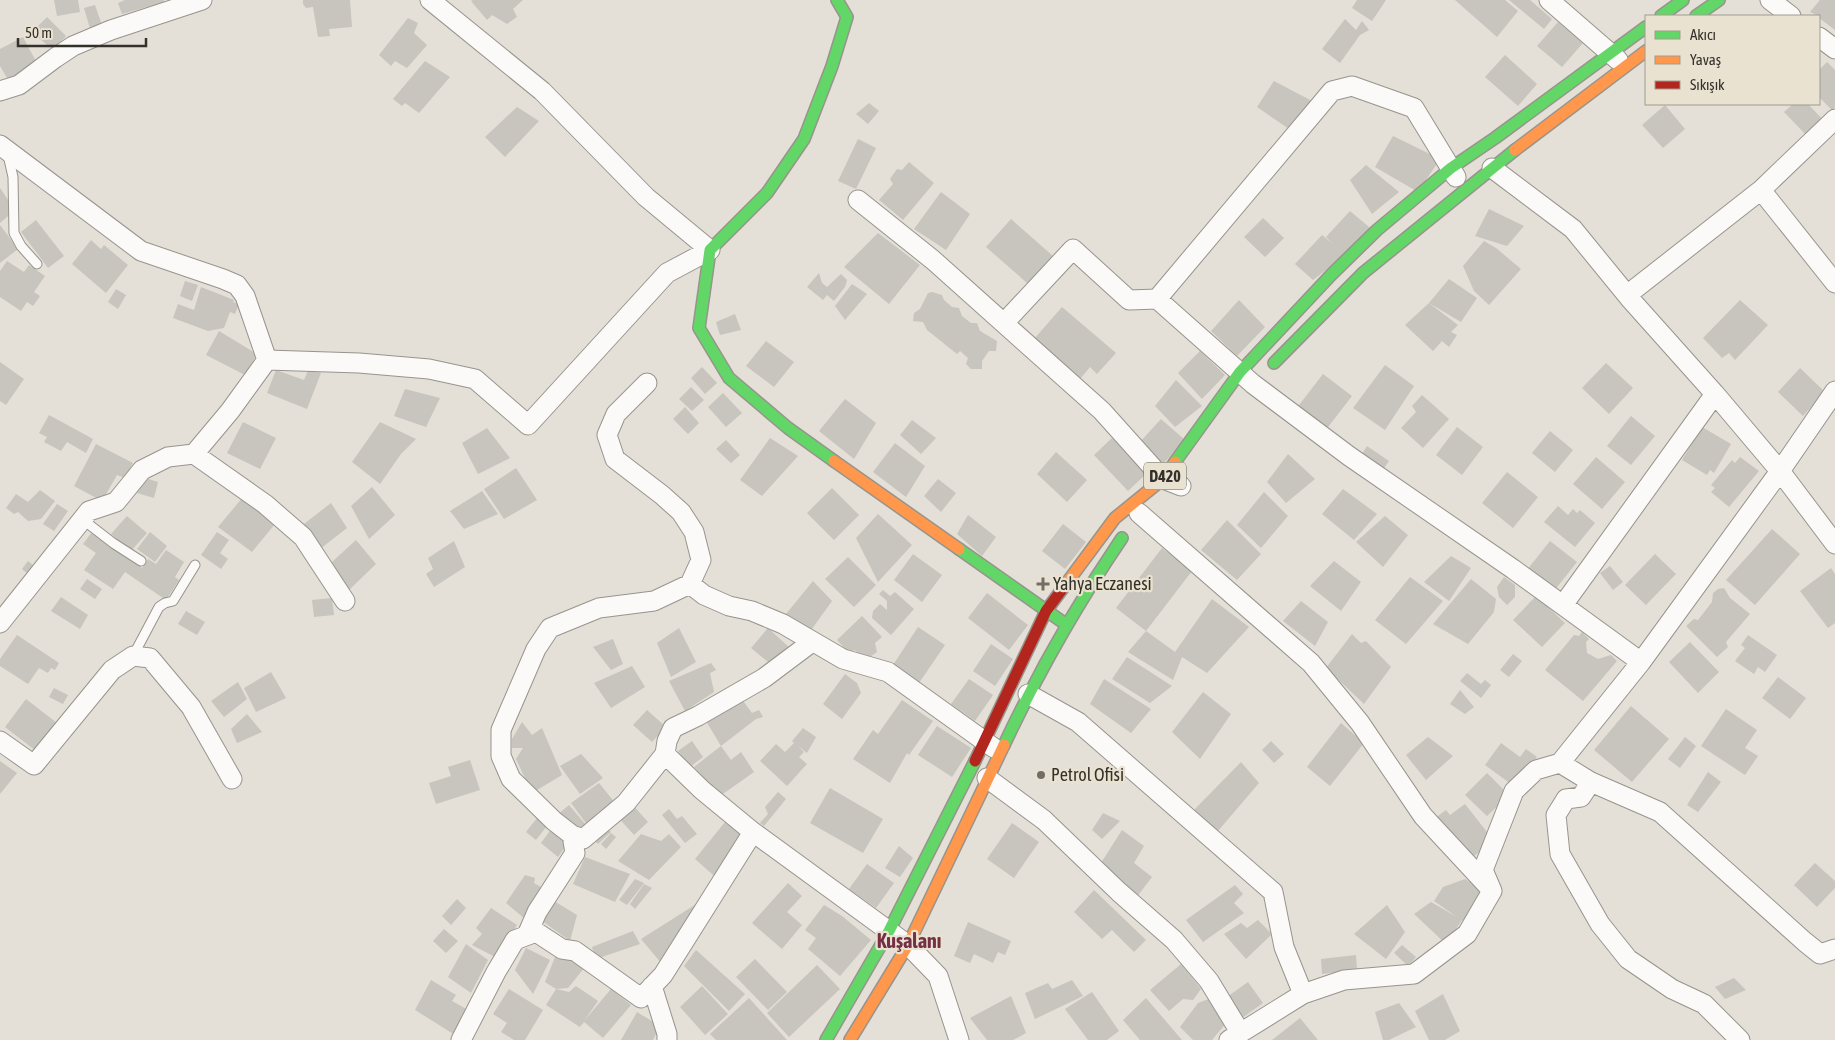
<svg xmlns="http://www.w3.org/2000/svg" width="1835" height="1040" viewBox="0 0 1835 1040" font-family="'Asap Condensed',sans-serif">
	<rect width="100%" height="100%" fill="#e4e0d7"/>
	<path fill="#c8c4be" d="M54,0H78L80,12L57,16Z
		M125,0H164V2L122,14L118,3Z
		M303,0H350L352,27L329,29L330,36L318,37L313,7L306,8L303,4Z
		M473,0H523L513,9L517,17L507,24L492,15L487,20L471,1Z
		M1357,0H1386L1372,21L1352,8Z
		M1455,0H1505L1518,11L1497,37Z
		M1509,0H1530L1552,19L1544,29Z
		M1820,0H1835V30L1819,18V16L1810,12Z
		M95,5L103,28L91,32L84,8Z
		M47,17L66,36L53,50L32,32Z
		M408,18L418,23L414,33L427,45L407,68L395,61L391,66L379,55Z
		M1345,19L1356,30L1362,21L1369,30L1360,35L1340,63L1322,49Z
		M1558,22L1583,43L1562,67L1537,46Z
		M23,37L39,67L10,83L0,66V49Z
		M1505,55L1537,84L1518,106L1485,77Z
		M425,61L450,77L419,113L405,103L402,106L393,99Z
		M1827,62L1835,70V107L1832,110L1819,97V70Z
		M1274,81L1312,101L1289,129L1257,107Z
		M869,103L879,111L868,124L856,114Z
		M1793,104H1808L1824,121L1807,136L1784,112Z
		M1665,105L1685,129L1663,148L1642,125Z
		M517,107L539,121L505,157L485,137Z
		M1393,136L1440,159L1418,192L1375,167Z
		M858,139L876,148L856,189L838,181Z
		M909,162L934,183L903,220L879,200L893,184L890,179L897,169L902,170Z
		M1366,165L1399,192L1372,214L1350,180Z
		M0,188L15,210L0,223Z
		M941,192L970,214L946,250L914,229Z
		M1489,209L1524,226L1507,246L1475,236Z
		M1350,211L1375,232L1313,280L1295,264L1322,235L1333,244L1326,237Z
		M1263,218L1284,238L1265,257L1244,237Z
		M1011,219L1053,256L1038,272L1035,279H1032L1027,283L986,247Z
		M36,220L64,256L48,268L21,232Z
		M0,225L18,249L0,263Z
		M878,233L920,265L889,304L844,267Z
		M91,240L101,249L104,245L128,265L106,293L72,264Z
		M1484,241L1496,248L1521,269L1489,305L1474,291L1463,266Z
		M7,261L24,272L29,265L45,276L34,292L40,296L33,306L27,302L21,311L0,297V271Z
		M819,273L822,283L827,287L841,274L847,280L845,287L834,301L827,295L823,300L807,287Z
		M1449,279L1477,298L1461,322L1429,303L1458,325L1451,332L1457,335L1449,347L1442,341L1433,351L1405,325L1429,303Z
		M185,281L198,285L192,301L180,296Z
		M852,284L867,294L845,320L835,306Z
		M201,287L234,300L233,302L239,304L235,314L230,312L224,328L208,331L173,318L178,304L194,310Z
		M116,289L126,295L118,309L108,302Z
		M932,292L942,295L944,300L952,307L959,308L962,316L971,323H977L980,331L997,341L996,351H989L982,361V369H971L966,364L968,358L960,351L957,354L927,330L923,322L913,321L914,313L920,309L928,293Z
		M1239,300L1265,327L1237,356L1211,331Z
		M1740,300L1768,325L1735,360L1729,353L1722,358L1703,338Z
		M1062,307L1116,353L1097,374L1090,367L1080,379L1034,339Z
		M735,314L741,330L720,335L716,322Z
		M219,331L257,354L245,375L206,355Z
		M766,341L794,362L774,387L746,366Z
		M1200,351L1225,375L1202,399L1178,373Z
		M0,362L24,379L6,405L0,401Z
		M1606,363L1633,388L1609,414L1582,388Z
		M1385,365L1414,386L1385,430L1353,408Z
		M702,367L717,383L705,394L691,378Z
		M309,368L321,373L307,409L267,393L276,370L304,380Z
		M1800,368L1825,392L1803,416L1778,392Z
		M1323,374L1352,396L1325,431L1296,409Z
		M1176,380L1202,406L1175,427L1155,406Z
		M691,387L704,400L692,411L679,399Z
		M405,389L440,398L426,427L394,416Z
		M723,393L742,413L726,427L708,407Z
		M1422,395L1449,419L1423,448L1401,428L1416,412L1412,406Z
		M845,399L876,423L854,459L819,431Z
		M685,407L699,423L688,434L673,419Z
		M49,415L93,439L86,453L67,442L61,451L44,442L47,437L39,433Z
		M1631,416L1655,436L1631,465L1607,446Z
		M1161,419L1185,440L1163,464L1139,443Z
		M912,420L936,438L921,454L900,435Z
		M243,422L276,438L260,469L227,453Z
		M380,422L416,439L401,454L380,484L352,462Z
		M1457,427L1483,447L1462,475L1436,455Z
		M1702,427L1731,444L1714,473L1710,470L1707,475L1682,460Z
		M487,428L510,458L478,474L462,443Z
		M1550,431L1573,450L1555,472L1532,453Z
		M770,438L798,456L762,496L740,480Z
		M1112,438L1146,474L1128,491L1094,455Z
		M726,440L740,455L731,463L716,449Z
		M895,443L925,466L906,497L873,472Z
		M96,444L133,463L125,478L117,475L102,501L74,486Z
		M1367,446L1389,461L1382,471L1360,457Z
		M1056,452L1087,480L1067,502L1037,474Z
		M1288,454L1315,479L1286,503L1267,482Z
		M1596,457L1625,482L1602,509L1573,484Z
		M1740,457L1759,471L1729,507L1711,492L1715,488L1711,485L1732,460L1735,463Z
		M516,468L537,500L504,519L484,489Z
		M1507,472L1538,497L1513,528L1482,503Z
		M142,477L158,482L154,498L137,493Z
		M938,479L956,493L941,512L924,496Z
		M372,487L395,515L369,539L351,506Z
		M832,488L859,515L834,540L807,513Z
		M1343,489L1377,514L1354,540L1322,514Z
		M40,490L55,501L41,519L28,521L18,512L14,514L6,508L16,494L28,502Z
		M482,491L498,514L464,529L450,511Z
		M1264,492L1288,516L1261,548L1237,525Z
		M243,497L275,524L252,552L218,527Z
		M331,503L347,528L320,549L304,524Z
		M57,504L68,511L54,531L43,524Z
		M1558,506L1568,515L1573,509L1577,513L1580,510L1595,523L1575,547L1544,522Z
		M878,514L912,545L878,582L856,538Z
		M968,515L996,537L982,556L957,534Z
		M127,516L147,533L131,551L111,534Z
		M1385,516L1408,535L1383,567L1356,542Z
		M1227,520L1261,554L1237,580L1201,550Z
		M1063,524L1086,542L1065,569L1042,551Z
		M1772,529L1800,554L1755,605L1726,580Z
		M92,532L142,568L148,559L156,564L166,550L184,562L175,577L179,580L166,600L125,572L113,589L84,570L96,553L83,544Z
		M150,532L167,546L155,562L137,549Z
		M217,532L229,540L220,553L228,559L221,569L201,555Z
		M356,540L376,564L348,591L332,562Z
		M454,541L465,567L434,587L426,574L433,569L428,558Z
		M1550,541L1577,562L1554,591L1527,570Z
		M1162,548L1192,571L1146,631L1116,608Z
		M913,554L942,575L922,602L894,580Z
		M1655,554L1676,574L1646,605L1625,585Z
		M1451,556L1471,568L1449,601L1424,582Z
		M848,557L876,585L854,607L825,579Z
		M28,561L34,566L28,574L22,569Z
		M1334,561L1361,582L1341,611L1310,586Z
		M1610,566L1623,582L1613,590L1600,573Z
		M1831,568L1835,574V623L1828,628L1800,591Z
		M1410,577L1443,601L1406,644L1375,620Z
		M1504,577L1515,585V597L1507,605L1499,597L1497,587Z
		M87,579L102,589L95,599L80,589Z
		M1471,579L1496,599L1494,612L1468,644L1433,624Z
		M813,581L832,601L809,633L786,614Z
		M1724,588L1730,598L1750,614L1726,642L1728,647L1717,657L1686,626L1694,619L1698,620L1712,602L1713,593L1718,589Z
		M883,590L890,596L895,592L914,609L891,635L872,618L873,611L880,604L887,610V601L879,594Z
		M987,593L1028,625L1009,650L968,618Z
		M1536,596L1565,623L1542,647L1513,620Z
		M61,597L88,615L80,629L51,611Z
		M332,598L334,615L314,617L312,600Z
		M1212,599L1249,627L1207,673L1182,657L1173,680L1128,652L1146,631L1175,652Z
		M1301,601L1328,622L1315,646L1283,621Z
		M186,611L205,622L197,635L178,624Z
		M862,616L882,637L875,643L877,652L867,659L854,650L850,654L837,640Z
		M918,627L945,645L919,683L893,665Z
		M679,628L696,662L671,677L657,643Z
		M768,628L790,648L773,666L751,648Z
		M1582,632L1589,639L1586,642L1587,653L1598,659L1611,655L1617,661L1583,701L1545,670L1574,635L1579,636Z
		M1352,634L1361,643L1366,641L1391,667L1364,704L1326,668Z
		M17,635L59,663L55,670L51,668L48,673L39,668L28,684L0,666V659Z
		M1748,635L1777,655L1765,672L1758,667L1754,674L1735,661L1745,648L1741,645Z
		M613,639L623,664L611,670L593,647Z
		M1690,642L1719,672L1698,693L1669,662Z
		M991,644L1013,659L995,686L973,671Z
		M1513,654L1522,661L1509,677L1500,670Z
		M1127,657L1172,686L1150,703L1112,679Z
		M711,663L716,670L710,673L714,692L685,711L669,681Z
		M632,666L645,687L611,708L594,683Z
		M271,672L286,698L256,712L244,688Z
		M1467,673L1481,684L1485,680L1491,685L1481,698L1460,681Z
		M845,674L857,683L861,693L842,719L823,704Z
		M1778,677L1806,698L1790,719L1762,698Z
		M969,679L993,695L975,721L951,704Z
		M1104,679L1151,709L1131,733L1090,704Z
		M238,682L247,699L224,717L211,701Z
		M54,688L68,695L63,704L49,697Z
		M1460,690L1474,707L1465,714L1450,704Z
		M1203,692L1231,714L1200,759L1172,732Z
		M741,698L752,713L759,710L763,717L756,719L721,746L731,760L741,752L754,772L720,796L694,767L721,746L706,721Z
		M26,699L57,723L36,751L5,727Z
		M902,700L933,721L909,755L907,753L890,783L853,759L873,730L878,734Z
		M1631,706L1669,739L1632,782L1594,750Z
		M1726,709L1757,730L1745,748L1758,756L1745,775L1701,746Z
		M647,710L666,727L652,742L633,725Z
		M247,714L262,732L237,743L231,729Z
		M522,722L532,735L542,728L562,775L532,793L516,759L523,748H512V739Z
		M1341,723L1364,743L1330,786L1307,767Z
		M937,726L971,748L952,777L918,755Z
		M803,728L816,737L807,753L798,746L804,752L799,757L807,764L787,786L760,761L776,744L785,752L794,743L792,741Z
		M1428,737L1453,756L1426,780L1406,755Z
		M1685,737L1696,746L1680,768L1668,759Z
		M692,741L703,757L690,767L678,751Z
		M1271,741L1284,754L1274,763L1262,750Z
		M1501,743L1520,757L1526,749L1537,757L1515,787L1485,765Z
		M581,754L603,778L580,794L560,766Z
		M470,760L480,790L436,804L429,783L451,776L448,767Z
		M0,761L17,773L0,794Z
		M1241,762L1259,783L1212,838L1194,810Z
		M1708,772L1721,782L1698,812L1687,805Z
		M1487,773L1509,795L1487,816L1465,795Z
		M599,783L616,804L588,826L571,803Z
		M830,788L883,819L863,853L810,823Z
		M778,792L786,799L764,826L760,823L768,814L765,807Z
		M631,803L648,822L634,835L616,815Z
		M1465,804L1494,841L1470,859L1434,819L1446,810L1450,815Z
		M569,805L587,826L577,832L556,816Z
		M669,809L677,819L682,816L697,834L685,843L662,815Z
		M1103,813L1120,821L1102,839L1092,830Z
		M537,818L547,826L536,840L526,832Z
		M725,822L748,839L721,882L695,859Z
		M1012,823L1039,842L1014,878L987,859Z
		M604,826L611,832L598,844L592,838Z
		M552,828L569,842L558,857L541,843Z
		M1122,830L1144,846L1134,863L1152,877L1136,898L1099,866Z
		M611,833L616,837L606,849L601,844Z
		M641,834L661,841L669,834L681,847L649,880L618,861Z
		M899,846L913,858L900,877L885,868Z
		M585,857L630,874L615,902L573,884Z
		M1815,863L1835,881V888L1817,907L1794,885Z
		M867,864L894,883L876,908L849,889Z
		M525,875L535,878L534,883L546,890L525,919L506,903Z
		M635,879L644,883L627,905L619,900Z
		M1465,879L1485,892L1465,922L1462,920L1446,944L1414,914L1431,902L1457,917L1434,901L1443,887Z
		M788,883L802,896L787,912L802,925L782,949L752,923Z
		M644,884L652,888L635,909L630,904Z
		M1235,885L1243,894L1234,903L1244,913L1203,942L1186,920Z
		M1094,890L1146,940L1134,952L1112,930L1102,939L1074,912Z
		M457,899L466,908L451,925L442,916Z
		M554,901L577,915L570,941L538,918Z
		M701,901L662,964L641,939Z
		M824,905L842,916L871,940L840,976L808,949L816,938L805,930Z
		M1387,905L1405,932L1386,959L1354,934Z
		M491,908L517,925L497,958L472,945L482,934L476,928Z
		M1258,920L1272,934L1246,959L1224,934L1241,923L1247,928Z
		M968,922L1011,941L1005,955L998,952L993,963L974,954L970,963L954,956Z
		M444,929L458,941L446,953L433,941Z
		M633,931L640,944L596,959L592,947Z
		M466,944L488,960L471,993L448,977Z
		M1402,945L1416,957L1408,966L1394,953Z
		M526,948L550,960L533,994L515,970Z
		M696,950L745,994L729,1011L684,966Z
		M566,952L585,967L568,988L556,989L545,982L555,957Z
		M1356,955L1357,970L1322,974L1321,959Z
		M755,959L787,992L768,1010L736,977Z
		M1181,964L1201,989L1193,1000L1183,999L1169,1011L1150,990Z
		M817,965L840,989L789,1037L767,1013Z
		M1734,978L1746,990L1725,999L1715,987Z
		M431,980L456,995L452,1001L468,1010L455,1035L415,1010Z
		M1072,980L1083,996L1035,1019L1025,993L1048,983L1052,989Z
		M1248,982L1263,1003L1242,1018L1227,997Z
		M576,986L598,1001L584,1021L611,989L631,1005L603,1038L584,1022L580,1027L546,1005L556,989L569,992Z
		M702,986L728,1014L705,1035L680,1007Z
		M509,989L543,1010L525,1040H514L501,1032L507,1023L493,1014Z
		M1092,992L1119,1031L1107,1040H1088L1065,1009Z
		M1443,994L1460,1031L1445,1040H1429L1415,1011Z
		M1011,996L1026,1033L1013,1040H987L970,1018Z
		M749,998L787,1040H716L710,1034Z
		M1146,998L1182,1040H1140L1123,1020Z
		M1211,998L1227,1022L1212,1040H1193L1180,1027L1198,1003Z
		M1399,1003L1416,1027L1389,1040H1383L1375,1012Z
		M637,1012L660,1026L653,1040H621Z
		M1300,1018L1318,1040H1272Z"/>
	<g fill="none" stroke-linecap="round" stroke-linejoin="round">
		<g stroke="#97948d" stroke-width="11">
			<path id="lane" d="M8,155L13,177L14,233L21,246L37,264
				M82,519L113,543L141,561
				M133,656L159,607L165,603L173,601L195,565"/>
		</g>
		<g stroke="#97948d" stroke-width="21">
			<path id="street" d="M1549,0L1618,60
				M1770,0L1791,16
				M1819,37L1835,49
				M0,91L19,85L55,58L73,46L111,30L202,0
				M0,145L141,251L223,279L237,285L245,296L267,360
				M1492,168L1573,229L1631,300L1715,394L1780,471L1835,544
				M1761,190L1835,283
				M858,200L933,260L1102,411L1163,479L1181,486
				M1627,295L1761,190L1835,119
				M1157,299L1332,91L1352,86L1414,108L1456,177
				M1004,323L1073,249L1129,300L1157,299L1253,384L1349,456L1513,569L1641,662
				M647,383L616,414L607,435L615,459L662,495L681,512L694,532L701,560L690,584L654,601L599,608L550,628L536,649L501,730V756L511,779L554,821L572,835L583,839L626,803L665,754
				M194,454L265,504L303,537L345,601
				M1139,513L1311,663L1360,723L1423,816L1488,886
				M690,584L704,595L729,606L752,611L783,624L843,659L888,672L994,748
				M1563,605L1715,394
				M0,623L89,511L116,502L142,470L168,457L194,454L230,411L267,360L359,363L429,369L475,379L528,425L667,273L710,250L646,197L542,91L430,0
				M812,642L764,678L698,716L673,728L667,741L665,754L702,790L753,832L908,945L938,976L959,1040
				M1028,694L1078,722L1273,892L1284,947L1303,994
				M0,741L34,765L112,670L133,656L150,658L191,707L232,779
				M1560,763L1641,662L1780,471L1835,391
				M987,778L1044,820L1119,892L1174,940L1209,981L1240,1032
				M1591,782L1581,797L1566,799L1556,815L1560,854L1600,924L1628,959L1672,989L1704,1004L1740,1040
				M527,935L537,912L575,853L572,835
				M652,986L667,1034V1040
				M461,1040L496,972L515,940L536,932L562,949L575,951L641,998L663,975L753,832
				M1229,1040L1303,994L1344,980L1414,974L1467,934L1492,891L1483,870L1514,791L1536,770L1560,763L1591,782L1660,812L1805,942L1820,954L1835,949"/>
		</g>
		<g stroke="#97948d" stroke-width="14">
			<path id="fast" d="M1661,16L1683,0
				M1696,16L1719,0
				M1274,363L1363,273L1515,150
				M834,461L788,428L729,378L699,328L710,250L767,193L804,139L832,66L847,17L837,0
				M1175,462L1240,372L1331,275L1377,230L1451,168L1495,138L1646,27
				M959,549L1064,623
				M1004,745C1038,673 1077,604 1122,538
				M826,1040L889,931L975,761"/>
		</g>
		<g stroke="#97948d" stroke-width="14">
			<path id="slow" d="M1515,150L1646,51
				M834,461L959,549
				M1066,584L1115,518L1163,479L1175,462
				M850,1040L908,945L1004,745"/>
		</g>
		<g stroke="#97948d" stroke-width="14">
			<path id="jam" d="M975,761L1046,611L1066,584"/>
		</g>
		<use href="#lane" stroke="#fbfaf9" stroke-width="9"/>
		<use href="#street" stroke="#fbfaf9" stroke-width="19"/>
		<use href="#fast" stroke="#63d668" stroke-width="11"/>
		<use href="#slow" stroke="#ff974d" stroke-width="11"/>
		<use href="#jam" stroke="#b3261e" stroke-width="11"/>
	</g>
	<g fill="#726e67" stroke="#eae2d1" stroke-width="2">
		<path d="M1040.5 576.5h5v5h5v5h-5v5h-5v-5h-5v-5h5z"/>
		<circle cx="1041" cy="775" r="5"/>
	</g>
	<g text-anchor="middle" stroke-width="4.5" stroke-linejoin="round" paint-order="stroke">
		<rect fill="#eae2d1" stroke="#6b665d" stroke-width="1" x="1144" y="462.5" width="42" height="27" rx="4"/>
		<g font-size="16" font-weight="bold" fill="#34312b">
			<text x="1165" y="482">D420</text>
		</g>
		<g font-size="18" fill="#34312b" stroke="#eae2d1" text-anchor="start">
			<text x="1053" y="590">Yahya Eczanesi</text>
			<text x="1051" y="781">Petrol Ofisi</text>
		</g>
		<g font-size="20" font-weight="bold" fill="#763045" stroke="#eae2d1">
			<text x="909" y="948">Kuşalanı</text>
		</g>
	</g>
	<rect x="1645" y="15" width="175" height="90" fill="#eae2d1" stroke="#a19b8f"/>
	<rect x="1655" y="31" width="25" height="8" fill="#63d668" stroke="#a19b8f"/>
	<text x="1690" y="40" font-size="15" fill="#34312b">Akıcı</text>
	<rect x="1655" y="56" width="25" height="8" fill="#ff974d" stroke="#a19b8f"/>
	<text x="1690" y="65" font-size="15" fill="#34312b">Yavaş</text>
	<rect x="1655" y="81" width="25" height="8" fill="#b3261e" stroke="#a19b8f"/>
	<text x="1690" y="90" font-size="15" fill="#34312b">Sıkışık</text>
	<path d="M18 38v8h128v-8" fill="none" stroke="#34312b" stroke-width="2.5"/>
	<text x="25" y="38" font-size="15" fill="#34312b" stroke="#eae2d1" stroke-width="4" paint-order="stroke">50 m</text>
</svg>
